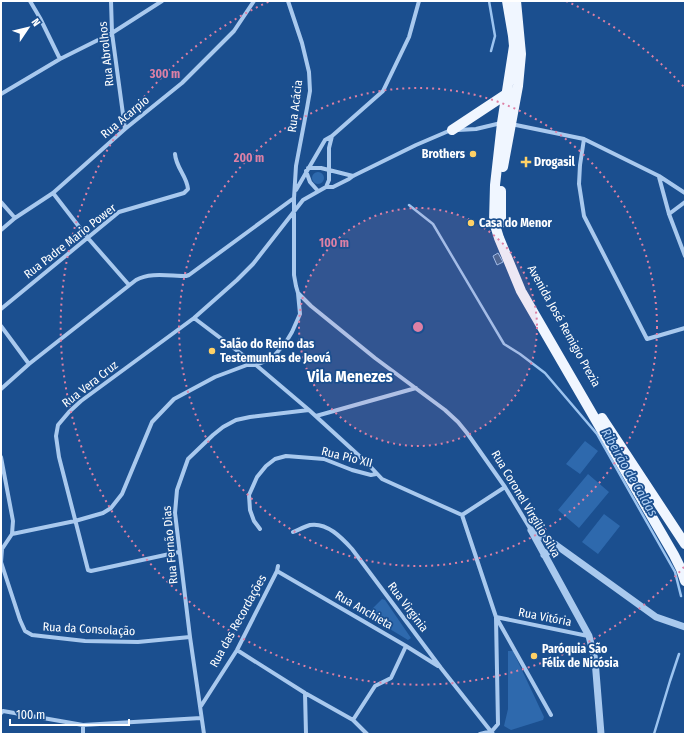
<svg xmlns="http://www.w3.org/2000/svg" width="686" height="735" viewBox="0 0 686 735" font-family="'Fira Sans Condensed',sans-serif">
	<rect width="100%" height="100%" fill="#1b4f8f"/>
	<path fill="#2e69ad" d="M312 178a6 6 0 1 1 12 0a6 6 0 1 1-12 0Z
		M585,441L598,451L580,474L566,464Z
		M588,474L609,492L579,528L558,510Z
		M604,514L620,526L598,554L582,542Z
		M382,599L385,600L411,638L408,640L370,617L369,612Z
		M508,651H513L544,717L543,720L511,730L504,726L508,709Z"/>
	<path fill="#3c6290" stroke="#9cc4f0" d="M498,253L503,262L497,265L493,256Z"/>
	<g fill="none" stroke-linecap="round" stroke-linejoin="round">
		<path stroke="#9cc4f0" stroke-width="2.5" d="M489,1L495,36L491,51
			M409,205L433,224L504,344L520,354L545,373L597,434L675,572L681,596
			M654,734L670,681L679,654"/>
		<path stroke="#a9c9ee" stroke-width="4" d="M30,1L40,18L60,59
			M111,1L112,33L125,129
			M288,1L302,43L309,72L310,91L307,108L296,166L294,198V275L296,286L298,293L311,306L375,358L445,410L458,422L467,433L505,487L531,530
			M1,94L60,59L112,33L162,1
			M511,124L584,139L659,176L685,193
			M458,130L476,129L501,123
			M584,139L580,165L579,184L584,216L647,339L685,328
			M308,168H321L353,176
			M306,171L310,182L318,191
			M659,177L669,214L685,256
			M326,187L329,180V148L332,136
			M296,190L325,140L332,136L383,91L409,37L419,1
			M53,193L87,237L129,285
			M1,202L15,218
			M669,214L685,202
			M1,230L15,218L53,193L125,129L182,83L234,31L254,1
			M1,309L119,212L184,193L188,189C187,176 176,168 175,154
			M194,318L256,365L309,410L367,463L382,479L462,515L496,617L551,715
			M1,326L29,364
			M1,389L29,364L136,280C150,272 169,276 186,276L189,275L294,198
			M316,416L416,388
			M1,457L13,521L12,534L2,549L1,562L20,620L25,631L32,635L85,641L138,642L190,637
			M462,515L505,487
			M260,529L254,521L250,510L249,495L257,477L266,466L275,459L286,456L324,459L352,470L371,475L376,474
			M293,532C298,530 304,527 310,525C327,522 342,538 352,549L441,668L493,734
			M12,534L75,521L103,513L111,508L122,494L152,422L174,399L215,377L247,365H256L266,361L274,356L286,342L292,332L300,314L298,293
			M179,552L91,571L88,570L59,457L56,436L58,425L69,412L81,401L194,318L237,280L253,264L303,200L326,187H333L349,179L353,176L416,145L451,130
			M277,571L406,646L438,666
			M496,617L588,636
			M237,650L305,693L353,720L367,734
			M305,693L306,734
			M201,706L237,650L277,571L278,566
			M1,713L3,711L83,725L201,718
			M353,720L375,686L391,678L406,646
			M83,725V734
			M492,731L498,724L496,618
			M204,734L190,637L175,513L177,490L188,459L213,435L223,427L236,420L250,417L309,410
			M480,734L492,731"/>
		<path stroke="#a9c9ee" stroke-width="7" d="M531,530L589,636L595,660L601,734
			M531,530L556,545L656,617L685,627
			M544,555L556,545"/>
		<path stroke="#f0f6ff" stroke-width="10" d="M507,1L513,36L514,46L502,123L495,185L494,222L499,238L521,291L674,555L681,569L685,581
			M452,130L508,93
			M503,167L518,86L521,54L516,1
			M501,191V223
			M602,418L685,544"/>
	</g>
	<circle cx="418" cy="327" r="119" fill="#dd80a5" fill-opacity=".12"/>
	<g fill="none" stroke="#dd80a5" stroke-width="2" stroke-dasharray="2 4">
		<circle cx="418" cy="327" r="119"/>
		<circle cx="418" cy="327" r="239"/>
		<path d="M684 567A358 358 0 1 1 270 1M566 1A358 358 0 0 1 684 87"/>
	</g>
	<g fill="#ffd166" stroke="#1b4f8f" stroke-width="1.5">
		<circle cx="473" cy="154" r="4"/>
		<path d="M524 156h4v4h4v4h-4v4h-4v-4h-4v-4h4z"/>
		<circle cx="471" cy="223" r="4"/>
		<circle cx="212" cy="351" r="4"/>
		<circle cx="534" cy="656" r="4"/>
	</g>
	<g text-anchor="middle" stroke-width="3.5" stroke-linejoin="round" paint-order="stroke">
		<g font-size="12" fill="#fff" stroke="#1b4f8f">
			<text transform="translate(106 54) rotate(-96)" y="4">Rua Abrolhos</text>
			<text transform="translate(295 106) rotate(-83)" y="4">Rua Acácia</text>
			<text transform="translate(125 117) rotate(-40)" y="4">Rua Acarpio</text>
			<text transform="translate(70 241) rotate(-38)" y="4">Rua Padre Mario Power</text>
			<text transform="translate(564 326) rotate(61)" y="4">Avenida José Remigio Prezia</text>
			<text transform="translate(90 384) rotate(-38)" y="4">Rua Vera Cruz</text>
			<text transform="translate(347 457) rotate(14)" y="4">Rua Pio XII</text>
			<text transform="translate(526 504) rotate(59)" y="4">Rua Coronel Virgílio Silva</text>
			<text transform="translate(170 545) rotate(-95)" y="4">Rua Fernão Dias</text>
			<text transform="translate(408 607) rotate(53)" y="4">Rua Virginia</text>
			<text transform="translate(364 610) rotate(30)" y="4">Rua Anchieta</text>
			<text transform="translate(545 617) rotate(11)" y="4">Rua Vitória</text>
			<text transform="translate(238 621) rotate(-61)" y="4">Rua das Recordações</text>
			<text transform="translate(89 629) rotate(3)" y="4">Rua da Consolação</text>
		</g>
		<g font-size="12" font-weight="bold" fill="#fff" stroke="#1b4f8f" text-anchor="start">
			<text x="465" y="158" text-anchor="end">Brothers</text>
			<text x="534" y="166">Drogasil</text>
			<text x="479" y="227">Casa do Menor</text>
			<text x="220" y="348">Salão do Reino das<tspan x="220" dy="14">Testemunhas de Jeová</tspan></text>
			<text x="542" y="653">Paróquia São<tspan x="542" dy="14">Félix de Nicósia</tspan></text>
		</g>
		<g font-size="13" font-style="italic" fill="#b5d3f5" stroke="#1b4f8f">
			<text transform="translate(630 472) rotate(60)" y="5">Ribeirão de Caldas</text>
		</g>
		<g font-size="16" font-weight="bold" fill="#fff" stroke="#1b4f8f">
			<text x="350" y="382">Vila Menezes</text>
		</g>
	</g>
	<circle cx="418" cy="327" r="6" fill="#dd80a5" stroke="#1b4f8f" stroke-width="2"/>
	<g font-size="12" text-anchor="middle" font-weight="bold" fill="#dd80a5" stroke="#1b4f8f" stroke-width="3.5" stroke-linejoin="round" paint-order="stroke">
		<text x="165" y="78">300 m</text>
		<text x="249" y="162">200 m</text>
		<text x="334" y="247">100 m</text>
	</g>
	<rect width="686" height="735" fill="none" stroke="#ffffff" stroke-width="4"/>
	<g transform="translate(28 28) rotate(55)" stroke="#1b4f8f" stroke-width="3" paint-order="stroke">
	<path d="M0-3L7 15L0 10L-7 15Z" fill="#ffffff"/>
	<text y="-6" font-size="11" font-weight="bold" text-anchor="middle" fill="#ffffff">N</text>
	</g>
	<path d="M10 719v6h119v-6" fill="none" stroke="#ffffff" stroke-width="2"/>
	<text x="16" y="719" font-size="12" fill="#ffffff" stroke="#1b4f8f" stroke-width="3" paint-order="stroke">100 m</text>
</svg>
